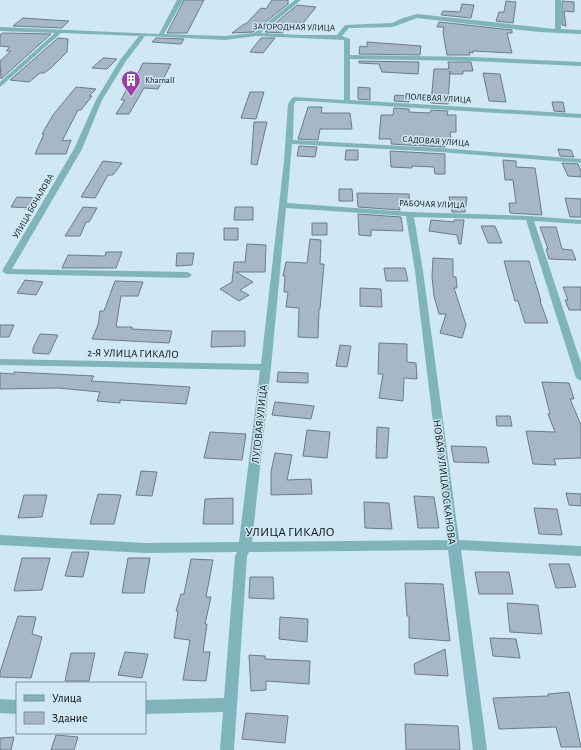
<svg xmlns="http://www.w3.org/2000/svg" width="581" height="750" viewBox="0 0 581 750" font-family="'Alegreya Sans',sans-serif">
	<rect width="100%" height="100%" fill="#cfe8f3"/>
	<path fill="#a6b7c7" stroke="#6b7b8a" d="M184,0H204L187,33H167Z
		M272,0H288V4L253,32L232,33L244,24H246L261,8L266,9Z
		M506,1L516,2L513,23L496,21L499,12H504Z
		M562,1L574,2V12L564,11L566,26L562,25Z
		M462,4L474,5L471,18L441,15L443,11L460,12Z
		M297,5L316,7L300,27L288,26L283,33L265,32Z
		M23,18L37,19L69,21L62,28L13,26Z
		M439,22L512,30V33H507L512,53L473,51V53L469,52L470,55H447L443,32L444,27H437Z
		M3,33L51,34L1,79L0,61L11,51H6L10,47L0,46V35Z
		M58,38L68,39L67,52L51,68L44,73H40L29,82L10,80Z
		M156,38L184,39L181,44L152,42Z
		M261,38H275L263,53L250,52Z
		M367,42L421,46L420,55L359,54L360,46L367,47Z
		M103,58H105L117,59L107,69L92,68Z
		M359,61L419,62L418,74L382,72L379,64L359,63Z
		M448,62H471L473,71H463V74H450V71L448,104L431,103L434,69H449Z
		M143,63L171,64L158,89L144,88L129,114H116L125,100H121L135,73H138Z
		M483,73L500,74L506,102L489,101Z
		M76,87L96,89L89,96H92L81,110H78L62,141L71,140L66,154H35L44,134H42L53,115Z
		M358,87L370,88V100L358,99Z
		M250,92H264L256,119L241,118Z
		M395,95L409,96V102L394,101Z
		M552,102H563L565,112L554,111Z
		M308,107H322L321,113H350L352,129H320L318,140L298,139Z
		M394,108L409,109V112L430,113L431,110L448,111L447,115H456V132H450L452,144H445V147L391,144V139H379L381,115H393Z
		M254,122H267L257,165L251,164Z
		M299,146L317,147L315,157L297,156Z
		M558,149L571,150L574,157L560,156Z
		M346,150H358V160H345Z
		M390,151L445,154V174H435L434,167L412,166V168L391,167Z
		M503,160L516,161V167L535,168L542,215L510,213L509,203H516L513,180H505Z
		M103,161L122,163L113,175H108L95,198L81,197Z
		M562,163L578,164L581,171V177L568,176Z
		M339,189H352L353,201H339Z
		M357,193L409,194L410,204H399L400,210L358,207Z
		M17,197L38,198L31,208L11,207Z
		M449,197H467L465,212H452Z
		M565,198L581,199V217H570Z
		M83,207L97,208L89,222H86L80,236H65Z
		M235,207H253V220H234Z
		M358,214L401,217L403,231L371,230V236L359,235Z
		M431,220L454,222V220H464L461,244H459L457,235L429,231Z
		M312,223H327V235H312Z
		M481,226H495L502,243H488Z
		M540,227H556L562,249L572,250L576,260L549,259L546,249H548Z
		M224,228H238V240H224Z
		M310,239L321,240L320,264H324L320,309H319L318,338L298,337L299,308L286,307L288,292H284L285,276H283L286,262L307,263Z
		M247,244L266,245L265,272H236L253,282L240,290L249,295L239,301L220,289L232,282L234,262H245Z
		M106,252H122L116,268H62L68,255L105,256Z
		M177,253H194L192,265L176,266Z
		M433,258L453,259V277H456L457,288H454L466,325L462,338L440,333L446,314H439L434,296L432,277Z
		M504,261H529L541,301H540L548,323H525L518,301H515Z
		M384,268H405L408,281H386Z
		M25,280L43,282L36,295L17,293Z
		M115,281L143,282L138,296H121L116,327H132V329L172,331L169,343L92,339L98,325L100,311H104Z
		M563,287H581V310H569L565,300H568Z
		M360,288L381,289L382,307L360,306Z
		M0,325H14L9,337H0Z
		M212,331H245V346L211,347Z
		M40,334L58,335L49,354L33,353V348Z
		M379,343L407,344V362L416,363L417,379L404,378L403,401L379,398L383,374H378Z
		M340,345L351,346L347,367L336,366Z
		M14,372L94,376L91,381L190,387L186,404L120,400V403L97,401L100,392L58,388L0,389V373L14,374Z
		M278,372L308,373V383L277,382Z
		M542,382L569,383L574,399H570L581,425V458L554,459L556,465L533,464L526,431L555,432L548,414H550Z
		M275,402L314,406L311,419L272,415Z
		M496,416H510L512,426H497Z
		M377,427L389,428L387,458H376Z
		M307,430L330,432L327,458L303,456Z
		M210,432L246,434L242,460L204,458Z
		M451,446L486,447L489,463L454,462Z
		M275,453L292,455L287,480L311,479L312,494L271,495V472Z
		M141,471L157,472L152,496L136,495Z
		M566,493L581,494V506L569,505Z
		M98,494L121,495L114,524H90Z
		M24,495H47L42,517L18,518Z
		M414,496L434,497L439,528H418Z
		M233,498V524H203L205,499Z
		M364,502L389,503L392,529L365,528Z
		M534,508L557,509L562,535L539,534Z
		M72,552H89L83,577L65,576Z
		M22,558H50L42,590L14,591Z
		M128,558H150L144,593H122Z
		M191,559L213,560L206,597H211L205,624H207L203,652H210L206,681L183,680L190,640L174,638L178,611H176L181,594H184Z
		M549,564H569L576,587L556,588Z
		M475,572H509L513,594H479Z
		M250,577H273L274,599L249,598Z
		M405,583L443,584L450,641L409,638V616H407Z
		M507,603L538,605L542,634L510,632Z
		M18,616L36,617L32,634L42,637L31,678L0,677V672Z
		M280,617L308,619L307,642L279,639Z
		M490,638L516,639L520,658L493,656Z
		M445,649L448,676L415,674L414,664Z
		M125,652L148,654L142,678L118,675Z
		M71,653H95L89,681H65Z
		M249,655L265,656V659L310,661L309,684L266,681V690L251,691Z
		M569,692L581,747H561L556,727L499,729L493,698L548,696V694Z
		M246,713L288,716L285,743L242,739Z
		M405,724L458,726L460,750H406Z
		M56,735L78,737L74,750H51Z
		M14,737L11,750H0V738Z"/>
	<g fill="none" stroke-linecap="round" stroke-linejoin="round">
		<path fill="#7fb4bb" fill-rule="evenodd" d="M177,0H183L164,34L225,36L254,33L295,0H301L261,33L302,35H337L345,25L392,23L403,18L417,14L555,29V0H561V29L581,30V34L539,32L417,18L393,27L349,28L342,36L350,39V55L472,57L581,62V66L472,61L350,59V100L581,114V118L304,101H296L294,104L293,140L440,148L581,159V163L440,152L292,144L287,203L410,212L529,216L581,220V224L534,221L581,363V381L576,378L526,220L414,217L423,271L459,540L581,546V556L461,550L487,750H473L448,550L249,552L247,556L234,750H220L223,712L145,714V700L224,698L235,556L237,552L145,553L0,545V535L145,543L239,542L260,370L0,365V359L261,364L284,161L288,104L292,98L294,97L344,100V40L256,36L225,40L145,36L126,61L102,100L82,149L12,269L188,272L192,275L188,278L6,274L2,271L74,149L96,100L120,60L139,36L61,33L0,87V82L55,33L0,31V27L159,34ZM286,208L406,216L415,271L447,540L252,542L271,367Z
			M0,699L17,700V714L0,713Z"/>
	</g>
	<defs>
		<g id="building-pin" transform="scale(1)"><path d="M0 17L-7.5 6A9.5 9.5 0 1 1 7.5 6Z" fill="#9b3ea8" stroke="#cfe8f3"/><path d="M-4-6H4V6H1V3H-1V6H-4ZM-2.5-4.3h1.7v1.8h-1.7ZM.8-4.3h1.7v1.8H.8ZM-2.5-1h1.7V.8h-1.7ZM.8-1h1.7V.8H.8Z" fill="#fff"/></g>
	</defs>
	<g fill-rule="evenodd">
		<use href="#building-pin" x="131" y="80"/>
	</g>
	<g text-anchor="middle" stroke-width="3" stroke-linejoin="round" paint-order="stroke">
		<g font-size="9" fill="#091216" stroke="#cfe8f3">
			<text transform="translate(294 27) rotate(1)" y="3">ЗАГОРОДНАЯ УЛИЦА</text>
			<text transform="translate(438 98) rotate(3)" y="3">ПОЛЕВАЯ УЛИЦА</text>
			<text transform="translate(436 141) rotate(4)" y="3">САДОВАЯ УЛИЦА</text>
			<text transform="translate(432 204) rotate(2)" y="3">РАБОЧАЯ УЛИЦА</text>
			<text transform="translate(33 206) rotate(-60)" y="3">УЛИЦА БОЧАЛОВА</text>
		</g>
		<g font-size="9" fill="#091216" stroke="#cfe8f3" text-anchor="start">
			<text x="145" y="83">Khamall</text>
		</g>
		<g font-size="11" fill="#091216" stroke="#cfe8f3">
			<text transform="translate(133 353) rotate(1)" y="4">2-Я УЛИЦА ГИКАЛО</text>
			<text transform="translate(259 424) rotate(-84)" y="4">ЛУГОВАЯ УЛИЦА</text>
			<text transform="translate(445 482) rotate(83)" y="4">НОВАЯ УЛИЦА ОСКАНОВА</text>
		</g>
		<g font-size="13" fill="#091216" stroke="#cfe8f3">
			<text x="290" y="536">УЛИЦА ГИКАЛО</text>
		</g>
	</g>
	<rect x="16" y="682" width="130" height="52" fill="#cfe8f3" stroke="#80929b"/>
	<rect x="24" y="695" width="20" height="6" fill="#7fb4bb" stroke="#80929b"/>
	<text x="52" y="702" font-size="12" fill="#091216">Улица</text>
	<rect x="24" y="712" width="20" height="12" fill="#a6b7c7" stroke="#80929b"/>
	<text x="52" y="722" font-size="12" fill="#091216">Здание</text>
</svg>
